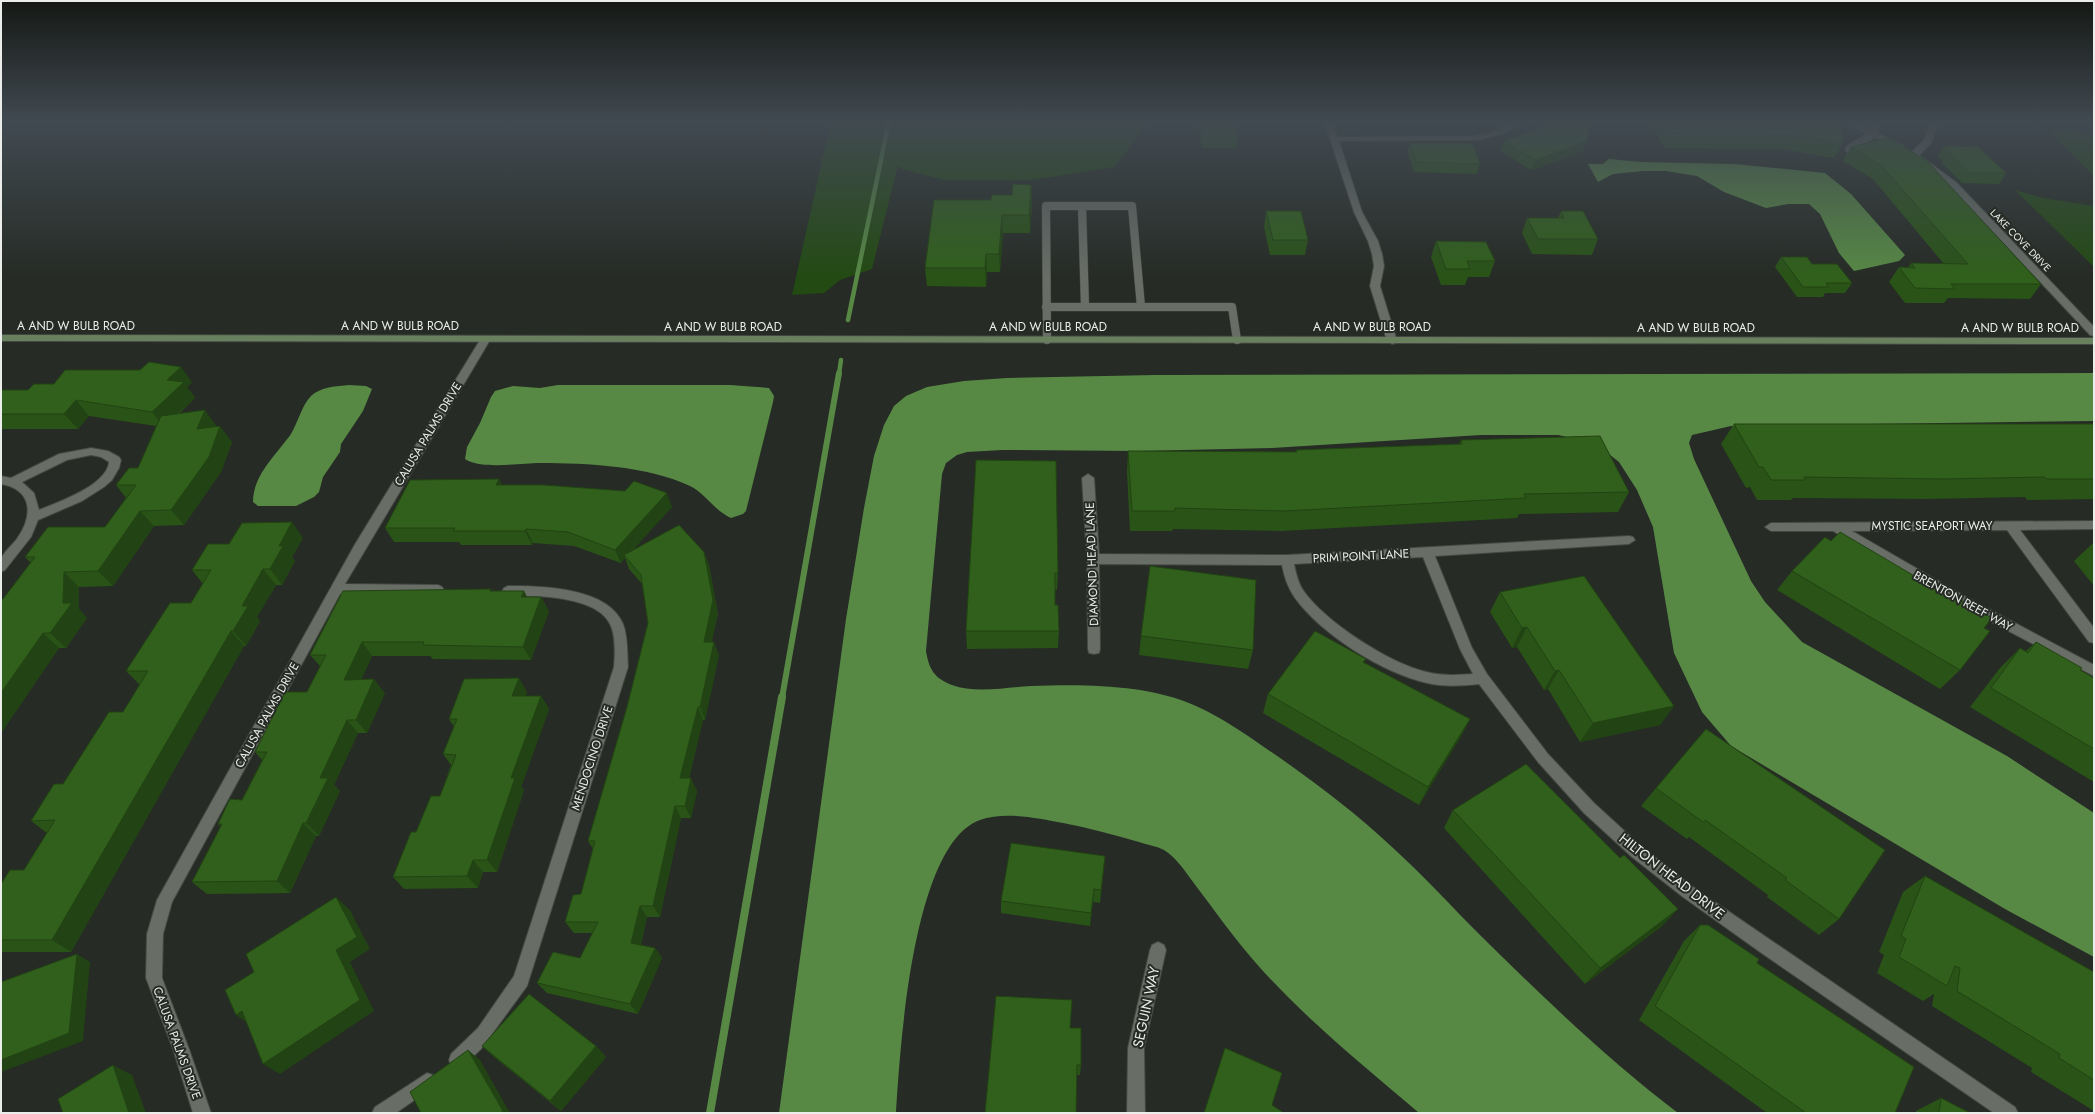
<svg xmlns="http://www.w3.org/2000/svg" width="2095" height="1114" viewBox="0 0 2095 1114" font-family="Jost,sans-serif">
	<rect width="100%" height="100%" fill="#262b25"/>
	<path fill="#234a13" d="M831,121H1150L1114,167L1031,180H944L902,169L898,165L872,269L840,280L824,293L792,295Z
		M2069,129L2094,134V176L2050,132Z
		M2015,190L2043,198L2094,206V267Z"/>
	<path fill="#578945" d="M1609,159L1641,162L1734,164L1825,173L1851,194L1905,255L1899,261L1854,271L1839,253L1820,214L1809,204H1788L1766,208L1724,192L1697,176L1666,171H1643L1613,174L1598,182L1588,164H1603Z
		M2094,373V421L1731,426L1692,435L1689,443L1694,459L1751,581L1765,602L1802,642L2007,756L2094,813V957L2005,909L1731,746L1702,712L1674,653L1653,527L1637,490L1619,462L1605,451L1581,440L1558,435H1481L1272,448L1139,451L1002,450L967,452L957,455L946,463L942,474L926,651C929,669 934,678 952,685C976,694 1007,687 1031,686C1083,684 1148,684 1196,706C1227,720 1255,741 1283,760C1321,787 1358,815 1392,847C1423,875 1451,906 1481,936C1544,998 1608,1060 1678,1113H1419C1363,1065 1304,1018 1255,962C1234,938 1215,911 1196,886C1186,873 1178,859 1164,850C1157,846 1147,845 1139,842C1114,835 1089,828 1063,823C1037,818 1005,811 980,820C912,844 900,1050 896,1113H779L846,619L864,508L874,456L884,425L894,406L906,396L927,387L964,381L1007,378L1156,375Z
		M349,385L366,386L372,389L363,411L341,444L340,452L323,477L319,492L314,497L296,506H258L253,502C253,475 276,455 291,434C298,422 302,405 311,396C320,387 337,386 349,385Z
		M558,385H730L769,388L774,396L773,402L746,511L743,514L731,518C715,511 706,494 690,486C648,466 587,463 540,463C521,463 481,470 465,459L467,447L480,423L491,397L495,391L513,386L540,388Z"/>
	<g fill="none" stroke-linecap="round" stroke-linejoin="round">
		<path stroke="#578945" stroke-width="4.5" d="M848,320L889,121
			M839,374L841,360"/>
		<path stroke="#578945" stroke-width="6" d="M782,698L839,373"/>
		<path stroke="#578945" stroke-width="8" d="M710,1113L782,697"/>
		<g stroke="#444843" stroke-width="9">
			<path id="lane" d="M1849,149L1875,133L1874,121
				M1914,155L1928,141L1934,124L1932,121
				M1082,206L1085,307
				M1046,307H1141
				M1047,340L1046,206H1132L1141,307H1232L1237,340"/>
		</g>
		<g stroke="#444843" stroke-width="2">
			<path id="street" d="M1324,121H1332L1337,137L1472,136C1485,134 1500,133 1509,121H1517L1513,127L1503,134L1477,140L1339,141L1362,212L1378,241L1382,254L1384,266L1380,286L1397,341L1396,343L1392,344L1387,341L1370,286L1374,266L1372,254L1368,241L1354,212Z
				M1841,121H1853L1904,146L1897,148Z
				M1919,155L1956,182L2094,327V336L2090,335L1950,186L1916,160V156Z
				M485,337L490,340L345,584L438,585L442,587L444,590L442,593L340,594L172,902L163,934L162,978L189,1049L211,1113H193L173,1049L146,978L147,934L157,900L354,546L480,340Z
				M91,448L108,451L119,457L121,460L119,468L112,480L104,487L82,501L38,520L31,537L5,570L1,572C1,568 0,563 1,559C3,553 12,545 16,540C33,517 34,490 1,484V476L11,478L59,454ZM91,455L101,457L109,462C107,485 59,502 39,510L34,493L22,482L67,460Z
				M1088,474L1094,478L1099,554L1287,555L1629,536L1633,537L1635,540L1629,544L1435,556L1472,648L1487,674L1548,754L1594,803L1642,847L1693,887L2015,1107L2018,1113H1994L1760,952L1683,897L1632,857L1584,813L1538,762L1479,684C1462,686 1444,687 1427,683C1383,673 1322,635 1295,598C1288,588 1284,576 1282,565L1099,564L1100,649L1099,653L1094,654L1089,653L1088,649L1087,559L1082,478ZM1423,557L1460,649L1473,674C1458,675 1442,676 1427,672C1390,664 1324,621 1303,590C1298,583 1296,573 1294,564Z
				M2094,521V529L2020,530L2094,628V643L2089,642L2007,530L1852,531L1968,598L2094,665V676L1959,605L1833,531H1771L1765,527L1771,523Z
				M508,586C541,586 608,587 623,624C628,637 627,653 628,667L527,986L481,1049L463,1066L457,1068L451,1066L449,1060L451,1054L478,1028L514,976L614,667C615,654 616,636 610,624C599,601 556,597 534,596C524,596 513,597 504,594L502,591L504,588Z
				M1158,942L1164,945L1166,950L1144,1048L1145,1113H1127L1128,1048L1150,950L1152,945Z
				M427,1073L433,1075L435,1081L433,1087L396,1113H372L375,1107Z"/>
		</g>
		<g stroke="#444843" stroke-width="2">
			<path id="secondary" d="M1,335L2094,338V344L1,341Z"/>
		</g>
		<use href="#lane" stroke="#686d66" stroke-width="8"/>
		<use href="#street" fill="#686d66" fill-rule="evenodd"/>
		<use href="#secondary" fill="#68805e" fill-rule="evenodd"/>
	</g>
	<path fill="#295317" d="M1198,121H1234L1238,138L1236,148H1202L1198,124Z
		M1650,121H1839L1843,143L1834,158L1783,149L1665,148L1649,124Z
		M1888,138L2041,284L2030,299L1948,298L1944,303H1905L1889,282L1899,267L1908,268L1911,263L1944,264L1873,179L1843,161L1851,147Z
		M1504,141L1582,152L1531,170L1501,151Z
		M1410,143L1480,164L1477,174L1414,172L1408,153Z
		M1944,146L2006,173L1999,184L1962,183L1942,163L1943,162L1938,156Z
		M1031,185L1032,202L1030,233H1003L1000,272H987L986,287L927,286L925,268L991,200L1012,195Z
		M1266,211L1308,240L1305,255H1270L1264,227Z
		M1561,211L1598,239L1592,255L1532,254L1522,233L1527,218H1558Z
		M1436,241L1495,261L1489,277H1468L1465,285H1441L1431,257Z
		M1781,257L1812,264L1852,283L1845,293H1825L1823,297H1797L1775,267Z
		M192,382L187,387L195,398L179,414L216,425L215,427L232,442L221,472L184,525L154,526L113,586L79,587V609L87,618L66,648H59L1,733V599H3L31,563L25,557L105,527L126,498L116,485L138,468L156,426L89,416L78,429H2L1,431V390H28Z
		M1734,424H2094V499L2027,500L2025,497L1927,499L1793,498L1791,500H1757L1750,487L1746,488L1721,444Z
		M1461,440L1629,492L1618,512L1519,514L1517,518L1281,531L1173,529L1172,531H1130L1127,472L1128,451L1296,452V450L1459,444Z
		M976,460L1058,573L1057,590H1055V605L1059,631L1058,648L967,649L966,631Z
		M502,485L672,507L632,550L704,552L709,565L718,614L711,642L719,655L705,720H703L689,778L697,791L691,818H681L660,917H647L641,945L655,948L662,958L638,1014L547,993L537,983L580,958L593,933H574L565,922L581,894L593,849L588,841L627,707L648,623L642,584L629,569L625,558L621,563L574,546L533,543L532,545H461L459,542H394L385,528Z
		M303,538L292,557L295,561L282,585H276L257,617L260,621L246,646H244L71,952H1V884L24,870L47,833L31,821L63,784L123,712L140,685L126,671L191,603L203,584L192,570L229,544Z
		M2094,542V586L2074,561Z
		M1792,571L1984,628L1960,670L1940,689L1777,590Z
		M492,591H524L527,597H541L549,611L531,660L433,659L430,656H372L361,680L385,693L367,733H358L334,785L340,791L319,836H316L290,893L207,894L192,882L221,826L218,824L242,800L262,760L255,752L307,692L320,666L310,655Z
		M1500,592L1674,706L1660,725L1580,742L1548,689L1544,690L1517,647L1512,648L1490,612Z
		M1141,636L1253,650L1248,669L1139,655Z
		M2036,642L2080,670L2094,678V782L1970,707L2000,668L2020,648L2026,651Z
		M1364,663L1470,719L1460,738L1419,805L1263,713L1268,694Z
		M527,692L525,696H541L549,709L521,787L524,790L497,872H483L478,888L404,889L393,877L416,832L440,796L451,765L443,754L454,727L449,719Z
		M1706,729L1839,919L1819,935L1767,897L1768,895L1689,837L1687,839L1641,806L1656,788Z
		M1453,810L1678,909L1662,926L1585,984L1444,828Z
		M1105,856L1100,903L1093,902L1090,926L1001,913V901Z
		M1925,876L2094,972V1111L2031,1072L2032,1068L1932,1006L1934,994L1923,1001L1877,973L1884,955L1879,952L1903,892Z
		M1700,925L1757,963L1895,1113H1767L1639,1020L1684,941Z
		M1070,1028L1081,1065L1080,1075H1077Z
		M482,1046H596L606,1057L561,1111L494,1057Z
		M1941,1098L1970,1113H1916V1111Z"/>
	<path fill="#224313" d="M1586,142L1582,152L1531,170L1535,160Z
		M1031,185L1032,202L1030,233L1029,215Z
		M1002,215L1003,233L1000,272L999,254Z
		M986,254L987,272L986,287L985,268Z
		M181,367L192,382L187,387L195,398L164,427L152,412L167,380Z
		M76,400L89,416L78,429L64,414Z
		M205,410L216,425L209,445L197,429Z
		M220,426L232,442L221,472L184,525L171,510Z
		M499,479L506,492L496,485Z
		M667,493L672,507L626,558L624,555L625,558L621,563L615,550Z
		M140,511L154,526L113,586L98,571Z
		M292,522L303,538L292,557L295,561L282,585L270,569L279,546Z
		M526,529L533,543L532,545L525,531Z
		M704,552L709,565L718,614L709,656L704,642Z
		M263,569L276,585L257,617L260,621L246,646L233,631L242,606Z
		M64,572L79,587V609L87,618L66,648L50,633L63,603Z
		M524,591L531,605L521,597Z
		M541,597L549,611L531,660L523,647Z
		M1527,627L1517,647L1512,648L1522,628Z
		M231,631L244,646L71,952L52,940Z
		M43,633L59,648L1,733V693Z
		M362,642L372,656L355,693L344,680Z
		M714,642L719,655L705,720L700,707Z
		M1559,670L1548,689L1544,690L1555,671Z
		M519,678L527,692L521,709L512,696Z
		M374,679L385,693L367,733L356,720Z
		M541,696L549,709L521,787L524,790L497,872L487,860L511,778Z
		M1674,706L1660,725L1580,742L1593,723Z
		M698,707L703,720L686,791L680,778Z
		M1470,719L1460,738L1419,805L1428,787Z
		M347,720L358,733L334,785L340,791L319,836L306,823L320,778Z
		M691,778L697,791L691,818L685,806Z
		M675,806L681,818L660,917L653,906Z
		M303,823L316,836L290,893L277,881Z
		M1105,856L1104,869L1100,903L1101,890Z
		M473,860L483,872L478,888L467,876Z
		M1094,889L1093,902L1090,926L1091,913Z
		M336,897L350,910L370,949L350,962L374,1011L280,1074L263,1064L336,950Z
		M640,906L647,917L639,953L631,943Z
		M1678,909L1662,926L1585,984L1600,968Z
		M655,948L662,958L638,1014L630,1004Z
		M77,954L90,962L83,1041L1,1072V1060Z
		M242,1011L252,1026L236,1015Z
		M596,1046L606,1057L561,1111L550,1101Z
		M468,1050L480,1060L510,1113H500Z
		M113,1065L132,1075L146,1113H129Z"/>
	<path fill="#30601b" stroke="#224313" d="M1201,121H1234L1238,138H1204Z
		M1560,121H1591L1586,142L1535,160L1504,141Z
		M1663,121H1839L1843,143L1791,135L1672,133Z
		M1888,138L1926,160L2041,284H1951L1955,289L1915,288L1899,267L1915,268L1911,263L1968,264L1881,165L1851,147Z
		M1410,143H1469L1473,145L1480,164L1417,162Z
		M1944,146L1978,147L2006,173H1969L1949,153H1951Z
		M1013,184L1031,185L1029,215H1002L999,254H986L985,268H925L934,200H991L992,195H1012Z
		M1266,211H1301L1308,240H1273Z
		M1561,211H1583L1598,239H1538L1527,218H1564Z
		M1436,241L1486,242L1495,261H1467L1470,269H1446Z
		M1781,257H1807L1812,264H1837L1852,283H1826L1829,287H1803Z
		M149,362L181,367L167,380L184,382L152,412L76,400L64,414H1V390H28L34,384H54L65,370H140Z
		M205,410L197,429L220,426L209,457L171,510L140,511L98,571L64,572L63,603H72L50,633H43L1,693V599H3L35,557H25L48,527H105L136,485H116L129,468H138L161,416Z
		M1734,424H2094V479H2046L2044,477L1944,479L1804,477L1805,480H1771L1763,467H1759Z
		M1600,436L1629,492L1524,494L1526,498L1285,511L1175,508V511H1132L1128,451L1297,452L1296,450L1462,444L1461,440Z
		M976,460L1056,461L1058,573H1055V605H1058L1059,631H966Z
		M499,479L496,485H544L625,491L634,481L667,493L615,550L568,532L526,529L525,531H453L455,528H385L410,480Z
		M292,522L279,546H283L270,569H263L242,606H248L233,631H231L52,940H1V884L10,870H24L55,820L31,821L54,784H63L109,712H123L148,671H126L170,603H191L211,570H192L208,544H229L242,523Z
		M679,525L704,552L713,600L704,642H714L700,707H698L680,778H691L685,806H675L653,906H640L631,943L655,948L630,1004L537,983L553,952L580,958L598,922H565L573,895L581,894L595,841H588L627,707L648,623L641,575L624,555Z
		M1840,532L1950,597L1952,595L1992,618L1984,628L1990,631L1960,670L1792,571L1825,537L1831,541Z
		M1150,566L1256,580L1253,650L1141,636Z
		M1584,576L1674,706L1593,723L1559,670L1555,671L1527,627L1522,628L1500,592Z
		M491,589L490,591H524L521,597H541L523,647L423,645L424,642H362L344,680L374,679L356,720H347L320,778H328L306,823H303L277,881L192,882L222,824H218L230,799L242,800L267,752H255L285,692H307L326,655H310L343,591Z
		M1315,631L1366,659L1363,662L1470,719L1428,787L1268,694Z
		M2036,642L2082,668L2080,670L2094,678V749L1991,688L2020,648L2028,653Z
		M519,678L512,696H541L511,778H515L487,860H473L467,876L393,877L411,832H416L431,796H440L456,755L443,754L457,719H449L464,679Z
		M1706,729L1885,850L1839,919L1785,880L1787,878L1705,820L1703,822L1656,788Z
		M1526,764L1620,858L1624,855L1678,909L1600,968L1453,810Z
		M1011,843L1105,856L1101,890L1094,889L1091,913L1001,901Z
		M1925,876L2094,972V1080L2059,1058L2060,1054L1957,991L1960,968L1955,966L1947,986L1899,957L1906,939L1901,936Z
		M336,897L357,937L336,950L360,1000L263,1064L242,1011L236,1015L225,990L254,972L246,954Z
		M1700,925H1708L1759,959L1757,963L1914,1067L1895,1113H1806L1655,1006Z
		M77,954L69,1033L1,1060V982Z
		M529,994L596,1046L550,1101L482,1046Z
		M996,996L1072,1000L1070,1028H1081V1065H1077L1076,1113H985Z
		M1225,1048L1282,1073L1272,1105L1284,1113H1204Z
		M468,1050L503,1111L500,1113H421L410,1092Z
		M113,1065L129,1113H63L58,1099Z
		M1941,1098L1970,1113H1939Z"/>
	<linearGradient id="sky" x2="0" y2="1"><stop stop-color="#151814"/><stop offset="0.44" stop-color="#414a51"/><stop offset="1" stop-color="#414a51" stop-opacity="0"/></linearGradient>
	<rect width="2095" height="277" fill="url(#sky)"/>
	<g text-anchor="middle" stroke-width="4" stroke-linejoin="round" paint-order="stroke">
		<g font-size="10" fill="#eaede9" stroke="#262b25">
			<text transform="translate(2021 240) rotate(46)" y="4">LAKE COVE DRIVE</text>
		</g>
		<g font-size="12" fill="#eaede9" stroke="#262b25">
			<text x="76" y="330">A AND W BULB ROAD</text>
			<text x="400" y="330">A AND W BULB ROAD</text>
			<text x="723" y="331">A AND W BULB ROAD</text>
			<text x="1048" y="331">A AND W BULB ROAD</text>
			<text x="1372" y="331">A AND W BULB ROAD</text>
			<text x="1696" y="332">A AND W BULB ROAD</text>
			<text x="2020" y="332">A AND W BULB ROAD</text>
			<text transform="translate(428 434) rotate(-59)" y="4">CALUSA PALMS DRIVE</text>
			<text x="1932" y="530">MYSTIC SEAPORT WAY</text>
			<text transform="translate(1361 556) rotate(-3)" y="4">PRIM POINT LANE</text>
			<text transform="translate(1092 564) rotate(-92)" y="4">DIAMOND HEAD LANE</text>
			<text transform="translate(1963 601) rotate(29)" y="4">BRENTON REEF WAY</text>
			<text transform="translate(267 715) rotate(-61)" y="4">CALUSA PALMS DRIVE</text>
			<text transform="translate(592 758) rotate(-72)" y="4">MENDOCINO DRIVE</text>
			<text transform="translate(177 1043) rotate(70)" y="4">CALUSA PALMS DRIVE</text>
		</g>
		<g font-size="14" fill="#eaede9" stroke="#262b25">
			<text transform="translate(1672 876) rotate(38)" y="5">HILTON HEAD DRIVE</text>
			<text transform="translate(1146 1007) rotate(-78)" y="5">SEGUIN WAY</text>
		</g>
	</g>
	<rect width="2095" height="1114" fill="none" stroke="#eaede9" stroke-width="4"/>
</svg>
